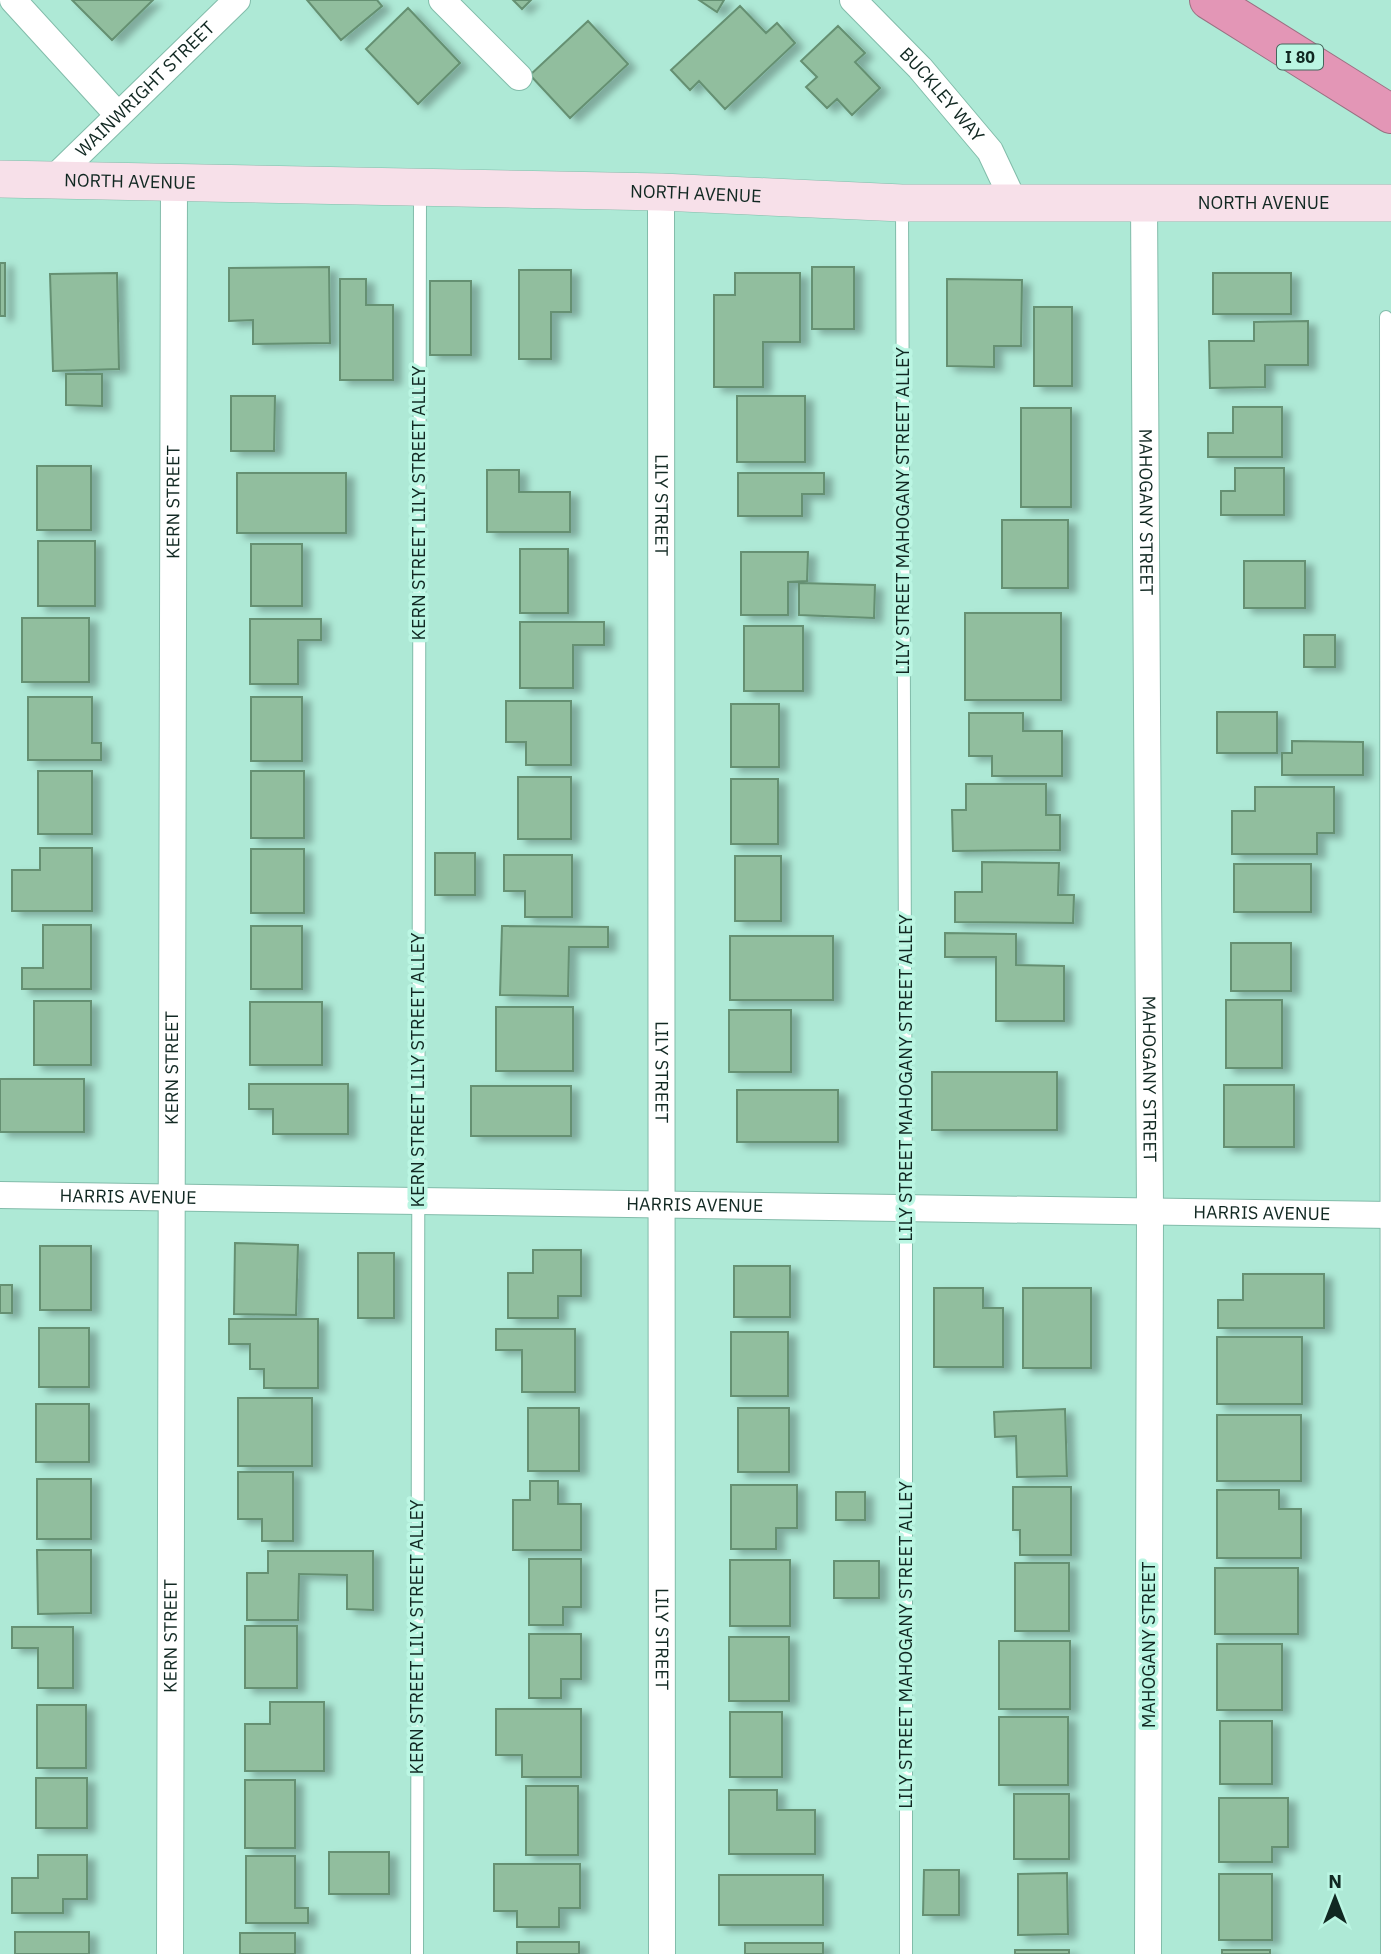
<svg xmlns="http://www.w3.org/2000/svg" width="1391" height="1954" viewBox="0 0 1391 1954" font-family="'IBM Plex Sans',sans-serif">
	<defs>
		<filter id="shadow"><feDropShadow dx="8" dy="4.5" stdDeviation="3.5" flood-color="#0004"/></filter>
	</defs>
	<rect width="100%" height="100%" fill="#aee9d6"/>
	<path fill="#91be9e" stroke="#659072" stroke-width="2" filter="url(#shadow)" d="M72,0H153L112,40Z
		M307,0H377L382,6L341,40Z
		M513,0H531L522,9Z
		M699,0H724L717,12Z
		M740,6L766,33L777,23L795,43L725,109L699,81L690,90L671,70Z
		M408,8L460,63L418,104L366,49Z
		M588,21L628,64L570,118L530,75Z
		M838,26L865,53L855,62L880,88L852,115L837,99L827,108L806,87L817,77L801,61Z
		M0,263H5V316H0Z
		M329,267L330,343L253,344V320L229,321V268Z
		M812,267H854V329H812Z
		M519,270H571V312H551V359H519Z
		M117,273L119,369L53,371L50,274Z
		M735,273H800V342H763V387H714V295H735Z
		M1213,273H1291V314H1213Z
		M340,279H366V305H393V380H340Z
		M947,279L1022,280L1021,346H994V367L947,366Z
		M430,281H471V355H430Z
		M1034,307H1072V386H1034Z
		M1308,321V365H1265V387L1210,388L1209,341H1254V322Z
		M66,374H102V406L66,405Z
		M231,396H275L274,451H231Z
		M737,396H805V462H737Z
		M1233,407H1282V457H1208V433H1233Z
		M1021,408H1071V507H1021Z
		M37,466H91V530H37Z
		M1235,468H1284V515H1221V491H1235Z
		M487,470H519V492H570V532H487Z
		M237,473H346V533H237Z
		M738,473H824V494H802V516H738Z
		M1002,520H1068V588H1002Z
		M38,541H95V606H38Z
		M251,544H302V606H251Z
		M520,549H568V613H520Z
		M741,552H808L807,581L788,582V615H741Z
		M1244,561H1305V608H1244Z
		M799,583L875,585L874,618L799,615Z
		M965,613H1061V700H965Z
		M22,618H89V682H22Z
		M250,619H321V640H298V684H250Z
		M520,622H604V645H573V688H520Z
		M744,626H803V691H744Z
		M1304,635H1335V667H1304Z
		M28,697H92V743H101V760H28Z
		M251,697H302V761H251Z
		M506,701H571V765H526V742H506Z
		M731,704H779V767H731Z
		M1217,712H1277V753H1217Z
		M969,713H1023V731H1062V776H992V756H969Z
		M1292,741L1363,742V775H1282V753H1292Z
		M38,771H92V834H38Z
		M251,771H304V838H251Z
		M518,777H571V839H518Z
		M731,779H778V844H731Z
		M966,784H1046V815H1060V850L953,851L952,810H966Z
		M1255,787H1334V833H1317V854H1232V811H1255Z
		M40,848H92V911H12V870H40Z
		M251,849H304V913H251Z
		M435,853H475V895H435Z
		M504,855H572V917H525V891H504Z
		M735,856H781V921H735Z
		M982,862L1059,863L1058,895H1074L1073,923L955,922V892H982Z
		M1234,864H1311V912H1234Z
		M43,925H91V989H22V968H43Z
		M251,926H302V989H251Z
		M502,926L608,927V947H569L568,996L500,995Z
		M945,933L1016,934V965L1064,966V1021H996V957H945Z
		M730,936H833V1000H730Z
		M1231,943H1291V991H1231Z
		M1226,1000H1282V1068H1226Z
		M34,1001H91V1065H34Z
		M250,1002H322V1065H250Z
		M496,1007H573V1071H496Z
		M729,1010H791V1072H729Z
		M932,1072H1057V1130H932Z
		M0,1079H84V1132H0Z
		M249,1084H348V1134H273V1109H249Z
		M1224,1085H1294V1147H1224Z
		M471,1086H571V1136H471Z
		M737,1090H838V1142H737Z
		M235,1243L298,1245L296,1315L234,1314Z
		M40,1246H91V1310H40Z
		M533,1250H581V1296H558V1318H508V1273H533Z
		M358,1253H394V1318H358Z
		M734,1266H790V1317H734Z
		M1243,1274H1324V1328H1218V1300H1243Z
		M0,1285H12V1313H0Z
		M934,1288H983V1308H1003V1367H934Z
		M1023,1288H1091V1368H1023Z
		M229,1319H318V1388H264V1369H250V1344H229Z
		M39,1328H89V1387H39Z
		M496,1329H575V1392H522V1350H496Z
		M731,1332H788V1396H731Z
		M1217,1337H1302V1404H1217Z
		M238,1398H312V1466H238Z
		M36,1404H89V1462H36Z
		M528,1408H579V1471H528Z
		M738,1408H789V1472H738Z
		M1065,1409L1067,1476L1017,1477L1016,1436L995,1437L994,1412Z
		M1217,1415H1301V1481H1217Z
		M238,1472H293V1541H262V1519H238Z
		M37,1479H91V1539H37Z
		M530,1481H558V1504H581V1550H513V1500H530Z
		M731,1485H797V1528H776V1549H731Z
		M1013,1487H1071V1555H1020V1530H1013Z
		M1217,1490H1279V1509H1301V1558H1217Z
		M836,1492H865V1520H836Z
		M37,1550H91V1613L38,1614Z
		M268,1551H373V1610L347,1609V1575L299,1574L298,1620H247V1573H268Z
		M529,1559H581V1607H563V1625H529Z
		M730,1560H790V1626H730Z
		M834,1561H879V1598H834Z
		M1015,1563H1069V1631H1015Z
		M1215,1568H1298V1634H1215Z
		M245,1626H297V1688H245Z
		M12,1627H73V1688H38V1648H12Z
		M529,1634H581V1679H561V1698H529Z
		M729,1637H789V1701H729Z
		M999,1641H1070V1709H999Z
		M1217,1644H1282V1710H1217Z
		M270,1702H324V1771H245V1724H270Z
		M37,1705H86V1768H37Z
		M496,1709H581V1777H522V1755H496Z
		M730,1712H782V1777H730Z
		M999,1717H1068V1785H999Z
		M1220,1721H1272V1784H1220Z
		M36,1778H87V1828H36Z
		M245,1780H295V1848H245Z
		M526,1786H578V1855H526Z
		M729,1790H777V1810H815V1854H729Z
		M1014,1794H1069V1859H1014Z
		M1219,1798H1288V1847H1272V1862H1219Z
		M329,1852H389V1894H329Z
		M38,1855H87V1899H63V1913H12V1878H38Z
		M246,1856H295V1908H308V1923H246Z
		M494,1864H580V1908H559V1927H517V1911H494Z
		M924,1870H959V1915H923Z
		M1067,1873L1068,1934L1018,1935V1874Z
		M1219,1874H1272V1940H1219Z
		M719,1875H823V1925H719Z
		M15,1932H89V1954H15Z
		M240,1933H295V1954H240Z
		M517,1942H579V1954H517Z
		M745,1943H823V1954H745Z
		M1015,1950H1069V1954H1015Z
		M1222,1950H1270V1954H1222Z"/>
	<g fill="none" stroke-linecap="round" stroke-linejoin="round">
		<g stroke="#82bcaa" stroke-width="14">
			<path id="lane" d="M902,207L906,1208V1954
				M1386,317L1387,1954
				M417,1954L420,190"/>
		</g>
		<g stroke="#82bcaa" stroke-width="28">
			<g id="street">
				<path d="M13,0L118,115"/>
				<path d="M442,0L519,77"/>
				<path id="s1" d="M853,0L920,68L990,151L1014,202"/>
				<path id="s2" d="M52,180L237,0"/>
				<path id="s3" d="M661,192L662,1954"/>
				<path id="s4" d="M1144,202L1150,1211L1148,1954"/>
				<path id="s5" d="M0,1195L1391,1215"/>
				<path id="s6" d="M170,1954L174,182"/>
			</g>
		</g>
		<g stroke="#82bcaa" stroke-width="38">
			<g id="secondary">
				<path id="s7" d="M0,179L661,192L902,203H1391"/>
			</g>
		</g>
		<g stroke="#9a7082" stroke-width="40">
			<path id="highway" d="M1209,0L1391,114"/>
		</g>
		<use href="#lane" stroke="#fff" stroke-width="12"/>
		<use href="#street" stroke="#fff" stroke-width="26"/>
		<use href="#secondary" stroke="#f7e0e9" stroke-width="37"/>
		<use href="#highway" stroke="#e396b6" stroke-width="38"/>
	</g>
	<g text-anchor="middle" stroke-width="7" stroke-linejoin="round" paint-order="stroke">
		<rect fill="#bbf6e3" stroke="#44665c" stroke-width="2" x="1277" y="44.5" width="46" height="25" rx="5"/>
		<g font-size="16" font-weight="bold" fill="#112822">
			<text x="1300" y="63">I 80</text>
		</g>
		<g font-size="18" fill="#112822" stroke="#bbf6e3">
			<text dy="6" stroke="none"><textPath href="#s2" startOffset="130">WAINWRIGHT STREET</textPath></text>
			<text dy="6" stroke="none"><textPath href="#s1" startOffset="130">BUCKLEY WAY</textPath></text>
			<text dy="6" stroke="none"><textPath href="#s7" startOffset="130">NORTH AVENUE</textPath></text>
			<text dy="6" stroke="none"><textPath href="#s7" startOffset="696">NORTH AVENUE</textPath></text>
			<text dy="6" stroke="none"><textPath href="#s7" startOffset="1264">NORTH AVENUE</textPath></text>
			<text dy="6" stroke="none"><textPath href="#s6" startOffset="1452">KERN STREET</textPath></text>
			<text transform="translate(419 503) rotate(-90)" y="6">KERN STREET LILY STREET ALLEY</text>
			<text dy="6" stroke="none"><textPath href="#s3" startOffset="313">LILY STREET</textPath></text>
			<text transform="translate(903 511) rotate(-90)" y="6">LILY STREET MAHOGANY STREET ALLEY</text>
			<text dy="6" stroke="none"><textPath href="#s4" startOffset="310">MAHOGANY STREET</textPath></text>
			<text dy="6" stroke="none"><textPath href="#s6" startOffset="886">KERN STREET</textPath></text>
			<text transform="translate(418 1070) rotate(-90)" y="6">KERN STREET LILY STREET ALLEY</text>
			<text dy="6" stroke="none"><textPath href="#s3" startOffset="880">LILY STREET</textPath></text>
			<text transform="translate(906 1078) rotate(-90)" y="6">LILY STREET MAHOGANY STREET ALLEY</text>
			<text dy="6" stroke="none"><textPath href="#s4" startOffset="877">MAHOGANY STREET</textPath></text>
			<text dy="6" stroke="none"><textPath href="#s5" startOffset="128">HARRIS AVENUE</textPath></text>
			<text dy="6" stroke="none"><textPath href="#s5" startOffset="695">HARRIS AVENUE</textPath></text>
			<text dy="6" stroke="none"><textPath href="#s5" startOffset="1262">HARRIS AVENUE</textPath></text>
			<text dy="6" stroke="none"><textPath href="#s6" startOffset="318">KERN STREET</textPath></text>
			<text transform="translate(417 1637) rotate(-90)" y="6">KERN STREET LILY STREET ALLEY</text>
			<text dy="6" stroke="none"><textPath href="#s3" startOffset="1447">LILY STREET</textPath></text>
			<text transform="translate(906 1645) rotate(-90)" y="6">LILY STREET MAHOGANY STREET ALLEY</text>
			<text transform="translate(1149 1645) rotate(-90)" y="6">MAHOGANY STREET</text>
		</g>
	</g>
	<g transform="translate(1335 1898)" stroke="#bbf6e3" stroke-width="5" paint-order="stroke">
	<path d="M0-5L12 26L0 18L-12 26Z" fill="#112822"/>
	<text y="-10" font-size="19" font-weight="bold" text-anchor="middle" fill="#112822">N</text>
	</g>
</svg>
